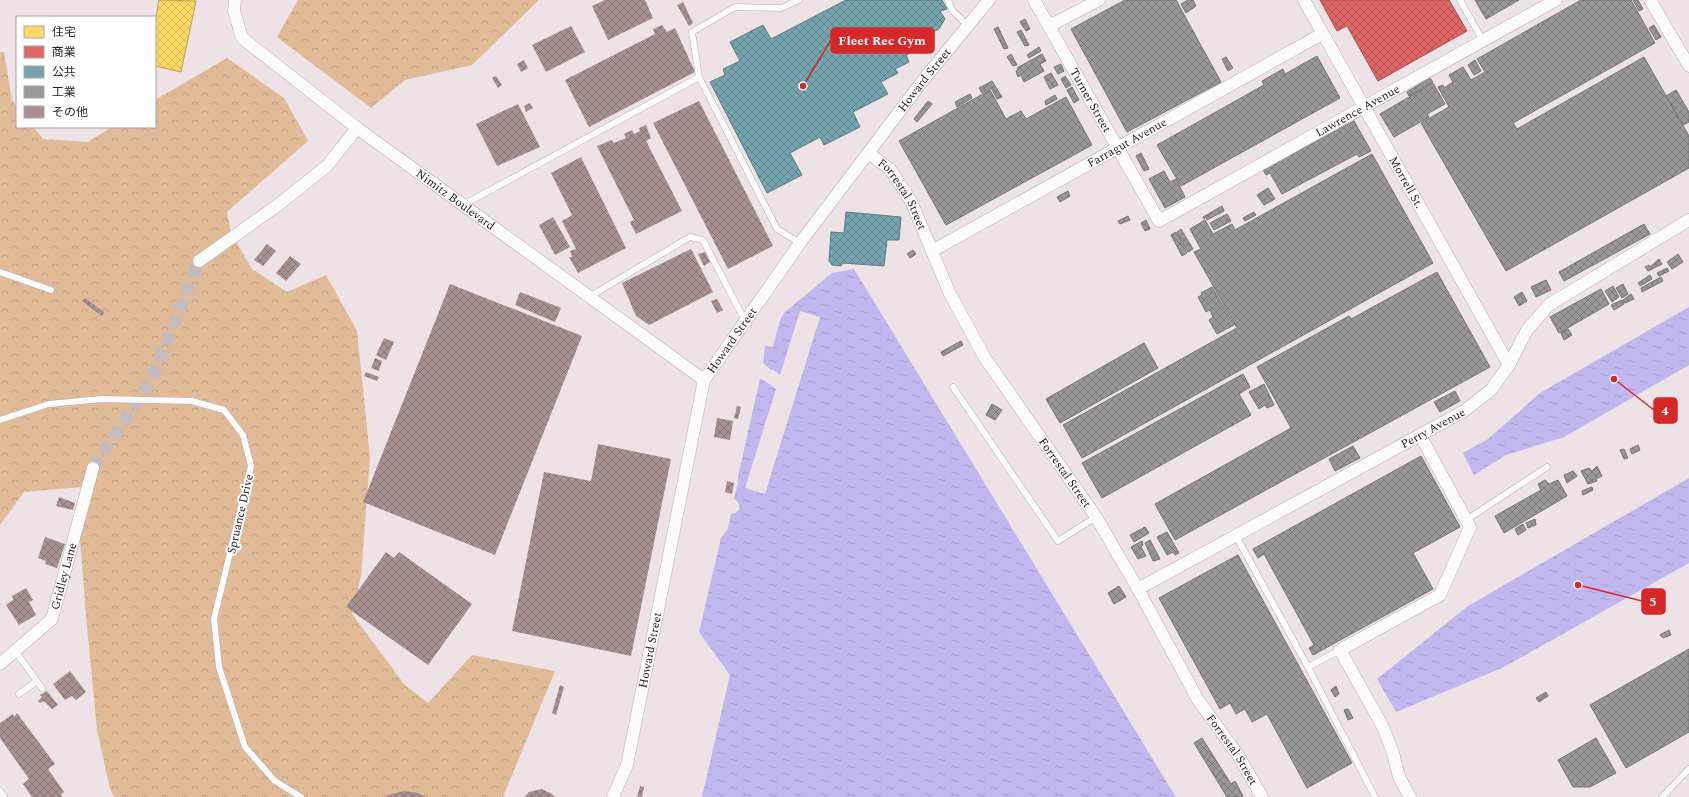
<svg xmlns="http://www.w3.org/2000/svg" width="1689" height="797" viewBox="0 0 1689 797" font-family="Spectral,'Noto Sans JP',serif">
	<defs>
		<pattern id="forest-crowns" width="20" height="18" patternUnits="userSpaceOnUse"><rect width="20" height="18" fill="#e1bb97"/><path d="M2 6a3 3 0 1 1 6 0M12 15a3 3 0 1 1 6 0" fill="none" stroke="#c1a082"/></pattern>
		<pattern id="water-ripples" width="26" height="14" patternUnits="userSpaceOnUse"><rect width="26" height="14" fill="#bfb7ee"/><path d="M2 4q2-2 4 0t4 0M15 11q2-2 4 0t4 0" fill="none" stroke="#a49dcc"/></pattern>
		<pattern id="homes-cross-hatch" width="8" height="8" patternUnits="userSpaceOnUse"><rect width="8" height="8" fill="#ffd966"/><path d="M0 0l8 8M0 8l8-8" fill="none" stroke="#daba58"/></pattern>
		<pattern id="shops-cross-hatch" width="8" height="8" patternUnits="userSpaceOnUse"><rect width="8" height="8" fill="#e06666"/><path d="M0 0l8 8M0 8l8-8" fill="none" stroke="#b55353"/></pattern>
		<pattern id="public-cross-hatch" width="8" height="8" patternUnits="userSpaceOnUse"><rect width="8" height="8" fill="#76a5af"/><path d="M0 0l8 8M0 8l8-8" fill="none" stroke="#60868e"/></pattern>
		<pattern id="industry-cross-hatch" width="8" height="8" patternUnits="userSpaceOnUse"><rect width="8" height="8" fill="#999"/><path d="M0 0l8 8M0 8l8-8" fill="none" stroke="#7c7c7c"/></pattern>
		<pattern id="building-cross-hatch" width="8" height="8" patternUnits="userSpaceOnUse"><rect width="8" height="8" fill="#a79291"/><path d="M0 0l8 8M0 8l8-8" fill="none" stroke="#887676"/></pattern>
	</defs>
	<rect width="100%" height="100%" fill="#ede2e5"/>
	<path fill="url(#forest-crowns)" d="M298,0H539L472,65L405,80L371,108L277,37Z
		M0,52H4L12,100L17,107V127H34L43,139L88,142L112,127H155V100L227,58L284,98L308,141L227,212L231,233L252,269L287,292L326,275L357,331L370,457L361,576L352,614L404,684L428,703L472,655L555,671L503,797H114L110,789L97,730L86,616L80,540L81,487L24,492L0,525Z"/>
	<path fill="url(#water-ripples)" d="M854,269L868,290L1176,797H702L730,675L699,632L721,538L728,529L731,514L735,513L739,510V504L734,498L738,483V476L760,379L765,381L771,370L763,363L765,346L773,347L780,320L785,312L832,273Z
		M1689,307V365L1564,437L1506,455L1474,475L1463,453L1488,439L1540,393Z
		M1689,478V563L1502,668L1396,712L1377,679L1468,606Z"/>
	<path fill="#ede2e5" d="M854,269H856L870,289L1178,797H1176Z
		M800,311L820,317L765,494L745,488L776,389L765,381L772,369L780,375Z"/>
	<path fill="url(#homes-cross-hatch)" stroke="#bda050" d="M159,0L196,1L181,72L155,66V23Z"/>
	<path fill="url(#shops-cross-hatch)" stroke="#a75050" d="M1320,0H1449L1467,31L1378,81L1347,26L1337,31Z"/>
	<path fill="url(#public-cross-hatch)" stroke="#5d7c84" d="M846,0H942L947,9L940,11L945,19L939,29L918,39L923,48L906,55L909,62L895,69L898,73L881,82L888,94L853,112L860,127L824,145L820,137L790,153L802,175L767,193L710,82L725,75L723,69L740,61L730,42L763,25L771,39Z
		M846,212L901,217L899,240H887L884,266L843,263L841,266L832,265L829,261L831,232L844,233Z"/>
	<path fill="url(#industry-cross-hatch)" stroke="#767474" d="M1125,0H1176L1221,82L1127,132L1071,29Z
		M1188,0H1193L1196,6L1186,13L1181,4Z
		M1475,0H1519L1486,19Z
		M1581,0H1631L1655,43L1513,123L1517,129L1644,57L1689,136V168L1506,271L1421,123L1449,107L1438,87L1443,85L1444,88L1453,82L1449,75L1463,67L1471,80L1485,72L1477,59Z
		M1633,0H1638L1643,9L1639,11Z
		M1025,19L1030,29L1026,31L1020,22Z
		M1654,25L1661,37L1656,40L1649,28Z
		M998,27L1008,48L1004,49L994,29Z
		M1021,30L1029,45L1025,46L1017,32Z
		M1039,47L1041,51L1029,58L1027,55Z
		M1011,54L1017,65L1013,66L1007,57Z
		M1042,54L1046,61L1040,64L1044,71L1024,82L1021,75L1018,77L1016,71L1018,70L1017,68Z
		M1317,56L1340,98L1181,186L1157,145L1264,85L1262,81L1283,69L1285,74Z
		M1226,57L1233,68L1228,71L1222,59Z
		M1475,60L1481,71L1474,75L1468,65Z
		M1061,64L1064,71L1058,74L1054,67Z
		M1051,73L1058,85L1050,89L1044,77Z
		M1065,76L1071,85L1066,88L1061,79Z
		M1430,78L1433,82L1409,96L1407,92Z
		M992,81L1002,97L997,99L991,88L982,93L979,88Z
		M1433,83L1445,104L1427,114L1429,117L1394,137L1380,114Z
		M1072,87L1079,100L1074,103L1067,90Z
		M990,90L1006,119L1021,111L1026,119L1066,97L1092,145L946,225L899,141Z
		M1676,90L1689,112V122L1683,125L1666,96Z
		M970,94L972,98L957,107L955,102Z
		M1055,95L1057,99L1046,105L1045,101Z
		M928,101L932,104L917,122L914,119Z
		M1354,121L1371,151L1359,157L1357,154L1282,194L1270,173L1266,175L1263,170Z
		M1141,153L1149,169L1144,171L1136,156Z
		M1372,154L1433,263L1082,458L1063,425L1237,328L1194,252L1201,249L1190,229L1205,220L1213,234L1232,224L1235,230Z
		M1164,171L1170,182L1176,179L1185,197L1165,208L1149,179Z
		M1268,188L1275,199L1264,205L1257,195Z
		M1068,191L1070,196L1060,202L1057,197Z
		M1222,206L1224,211L1207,220L1206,217L1204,219L1203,217Z
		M1254,212L1256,215L1245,221L1243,218Z
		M1227,214L1231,221L1214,230L1210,223Z
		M1128,216L1130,220L1120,224L1118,221Z
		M1146,220L1150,229L1145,231L1141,223Z
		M1644,224L1650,234L1564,281L1559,272Z
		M1181,229L1193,249L1188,252L1177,232Z
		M1176,232L1187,253L1182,256L1171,235Z
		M913,250L916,254L910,258L907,254Z
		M1678,254L1683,262L1672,269L1667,262Z
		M1659,259L1662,264L1648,271L1645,267L1649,265L1650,267Z
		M1667,268L1669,271L1659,276L1657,273Z
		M1437,272L1490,367L1175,540L1155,504L1291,428L1257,367L1349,316L1351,319Z
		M1650,275L1652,279L1640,286L1638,283Z
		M1661,277L1663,281L1642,292L1641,288Z
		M1546,280L1551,290L1536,297L1531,287Z
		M1623,284L1628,294L1622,298L1616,288Z
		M1613,286L1619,297L1612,302L1605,291Z
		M1212,287L1234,325L1217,334L1209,320L1213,317L1210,310L1206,312L1198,297L1202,295L1201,293Z
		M1601,289L1609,304L1559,333L1550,317Z
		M1522,292L1527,301L1519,306L1514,297Z
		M1631,294L1634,299L1625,303L1623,300Z
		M1622,300L1624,304L1614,310L1611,305Z
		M1568,329L1572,335L1564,340L1561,333Z
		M961,341L963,345L943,356L941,352Z
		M1144,343L1158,368L1060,423L1046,399Z
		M1243,374L1250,387L1239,394L1251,415L1102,498L1082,463Z
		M1264,384L1274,405L1267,408L1265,405L1259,409L1249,392Z
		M1455,391L1460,401L1440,412L1434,402Z
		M992,404L1002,410L995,420L986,415Z
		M1638,445L1640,450L1632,454L1630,449Z
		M1353,446L1360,458L1335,471L1329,459Z
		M1624,449L1628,458L1624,459L1620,450Z
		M1421,456L1460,527L1413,553L1433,589L1313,655L1309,648L1314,645L1264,554L1258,558L1253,549Z
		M1597,466L1602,476L1596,479L1597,481L1588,484L1581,471L1589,468L1592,471Z
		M1573,471L1577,476L1567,483L1564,475Z
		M1545,480L1549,484L1558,480L1567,496L1504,533L1495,516L1541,490L1538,484Z
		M1592,487L1593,490L1583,495L1582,491Z
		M1535,519L1536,525L1528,528L1526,523Z
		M1523,524L1526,530L1518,535L1515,529Z
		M1145,527L1149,533L1134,542L1130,535Z
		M1167,532L1179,553L1175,555L1173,552L1167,555L1157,537Z
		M1150,540L1160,559L1153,561L1145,543Z
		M1142,541L1143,545L1141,547L1146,556L1138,559L1131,547Z
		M1238,555L1352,763L1307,788L1267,714L1252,722L1245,709L1236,714L1230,703L1220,709L1159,598Z
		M1119,586L1126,597L1114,604L1108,593Z
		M1669,630L1671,635L1663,638L1660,635Z
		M1689,649V732L1626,768L1590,705Z
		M1336,686L1339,694L1335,697L1331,690Z
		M1546,692L1548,696L1539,702L1536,698Z
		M1348,709L1353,718L1348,720L1344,710Z
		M1202,738L1231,784L1235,781L1243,796L1227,797L1194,743Z
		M1596,738L1616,773L1590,787H1573L1558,760Z"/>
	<path fill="url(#building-cross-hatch)" d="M605,0H645L653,18L608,40L592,6Z
		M683,2L693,23L689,26L677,5Z
		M662,25L667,32L675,28L695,72L589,127L565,80L655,34L653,29Z
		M571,26L585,52L546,72L532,45Z
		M524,60L528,68L521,72L517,64Z
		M496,76L502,85L498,88L492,78Z
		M699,101L773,246L728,269L653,123Z
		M530,103L533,108L526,112L524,106Z
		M518,104L540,147L497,166L476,124Z
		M646,125L651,138L646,141L682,211L636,234L630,222L634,220L597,146L612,140L614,143L626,138L624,134L632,130L634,134L640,131L639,128Z
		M581,157L626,248L578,273L569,257H572L570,251L576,249L562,221L572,215L551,173Z
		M553,217L570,247L555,255L539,225Z
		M267,244L276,251L263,266L254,260Z
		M691,249L713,292L649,325L636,316L622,283Z
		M705,252L710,262L704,266L698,254Z
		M290,256L301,264L286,281L276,273Z
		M450,284L582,336L495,555L363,502Z
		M520,292L561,308L555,322L515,305Z
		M85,298L104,312L102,316L82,301Z
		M717,299L723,310L717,313L711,301Z
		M384,338L394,342L386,360L376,355Z
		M375,358L382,361L379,371L371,368Z
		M366,372L379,377L377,381L364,376Z
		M737,406L741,407L738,419L734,418Z
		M717,418L733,421L730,440L714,437Z
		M598,444L671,459L631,656L512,631L544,472L591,481Z
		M727,481L734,483L732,494L725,492Z
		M59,497L75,503L73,510L56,506Z
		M45,537L65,544L57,568L45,564L46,561L38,558Z
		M386,552L394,558L399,552L472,604L428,665L346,607Z
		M26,588L33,600L29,602L36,615L19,625L6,605L13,600L12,596Z
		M70,671L86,692L76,700L72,696L65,700L53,684Z
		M560,685L564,687L556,715L552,713Z
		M47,691L58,705L52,709L44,701L40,703L38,701L42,697L40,695Z
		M17,713L55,764L48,769L64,792L61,794L62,797H32L23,784L29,779L0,738V723L13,714L14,717Z
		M640,786L644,787L642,797H637Z
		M542,789L552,794L555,797H524L529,792Z
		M404,791L418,793L426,797H386L391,794Z"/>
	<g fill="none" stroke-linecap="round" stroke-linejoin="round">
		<path stroke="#c5babd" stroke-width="12" stroke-dasharray="12 6" stroke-linecap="butt" d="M93,468L152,378L199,261"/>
		<g stroke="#b3abad" stroke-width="7">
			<path id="service" d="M799,0L781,8L735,7L692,32L699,77L777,229L800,243
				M948,0L952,10L968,26
				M1460,0L1483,41
				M463,205L699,77
				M0,272L51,290
				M589,297L690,237L703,240L745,321
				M953,387L1058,541L1096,517
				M0,420L49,404L101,399L192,401L224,410L243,435L251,466L214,619L219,667L245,747L275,781L301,797
				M1466,520L1547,467
				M1236,536L1308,667L1375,797
				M15,651L42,688
				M1308,667L1340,650
				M19,694L37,681
				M0,791L4,797
				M1662,797L1689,769"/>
		</g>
		<g stroke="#b3abad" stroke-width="13">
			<g id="minor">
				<path id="s1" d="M235,0L234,11L242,38L357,128L704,380"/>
				<path id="s2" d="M1034,0L1159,221L1556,0"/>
				<path id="s3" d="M1304,0L1509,365"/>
				<path d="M1650,0L1689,66"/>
				<path d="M1049,26L1099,0"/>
				<path id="s4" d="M868,153L890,169L911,201L950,294L985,358L1096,517L1138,589L1198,700L1238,755L1262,797"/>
				<path id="s5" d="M932,251L1322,34"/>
				<path d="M199,261L278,205L327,166L357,128"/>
				<path id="s6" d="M1138,589L1464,411L1491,390L1509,365L1527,330L1550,304L1689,220"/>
				<path id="s7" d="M0,664L52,619L93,468"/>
				<path id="s8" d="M613,797L627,765L704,380L800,243L924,79L989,0"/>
				<path d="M1410,797L1399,777L1393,753L1383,727L1340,650L1440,595L1470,527L1420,435"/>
			</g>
		</g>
		<use href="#service" stroke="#fcfbfb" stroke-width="6"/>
		<use href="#minor" stroke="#fcfbfb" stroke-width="12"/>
	</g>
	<g text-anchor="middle" stroke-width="4" stroke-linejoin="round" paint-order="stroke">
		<g font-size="12" fill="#231c1e" stroke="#fff">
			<text dy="4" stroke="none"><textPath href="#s8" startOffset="800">Howard Street</textPath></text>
			<text dy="4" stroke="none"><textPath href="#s2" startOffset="115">Turner Street</textPath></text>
			<text dy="4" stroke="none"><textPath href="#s2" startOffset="481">Lawrence Avenue</textPath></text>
			<text dy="4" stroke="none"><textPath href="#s5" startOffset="223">Farragut Avenue</textPath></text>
			<text dy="4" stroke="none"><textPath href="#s3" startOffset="209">Morrell St.</textPath></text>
			<text dy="4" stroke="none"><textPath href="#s4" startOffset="55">Forrestal Street</textPath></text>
			<text dy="4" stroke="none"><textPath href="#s1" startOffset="307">Nimitz Boulevard</textPath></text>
			<text dy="4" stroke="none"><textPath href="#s8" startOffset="476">Howard Street</textPath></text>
			<text dy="4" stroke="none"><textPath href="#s6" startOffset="336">Perry Avenue</textPath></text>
			<text dy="4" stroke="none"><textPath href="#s4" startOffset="379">Forrestal Street</textPath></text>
			<text transform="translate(240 514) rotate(-77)" y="4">Spruance Drive</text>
			<text dy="4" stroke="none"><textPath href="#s7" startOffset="113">Gridley Lane</textPath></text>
			<text dy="4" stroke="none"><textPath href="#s8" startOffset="152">Howard Street</textPath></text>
			<text dy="4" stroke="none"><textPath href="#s4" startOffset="703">Forrestal Street</textPath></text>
		</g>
	</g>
	<path fill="none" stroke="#d62828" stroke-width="1.5" d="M803 86L831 40M1614 379L1654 410M1578 585L1642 601"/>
	<g fill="#d62828" stroke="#fff" stroke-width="1.5">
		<circle cx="803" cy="86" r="4"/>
		<circle cx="1614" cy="379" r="4"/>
		<circle cx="1578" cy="585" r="4"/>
	</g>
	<g fill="#d62828" stroke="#d62828" stroke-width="1.5">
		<rect x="831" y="28" width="103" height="25" rx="4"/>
		<rect x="1654" y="398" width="23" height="25" rx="4"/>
		<rect x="1642" y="589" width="23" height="25" rx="4"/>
	</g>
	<g font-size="13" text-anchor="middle" font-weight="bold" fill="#fff">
		<text x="882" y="45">Fleet Rec Gym</text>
		<text x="1665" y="415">4</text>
		<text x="1653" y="606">5</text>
	</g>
	<rect x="16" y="16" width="140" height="112" fill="#ffffff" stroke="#a7a4a5"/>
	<rect x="24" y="26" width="20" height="12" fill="#ffd966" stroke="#a7a4a5"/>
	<text x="52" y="36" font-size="12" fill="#231c1e">住宅</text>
	<rect x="24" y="46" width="20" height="12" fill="#e06666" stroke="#a7a4a5"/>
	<text x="52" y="56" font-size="12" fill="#231c1e">商業</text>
	<rect x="24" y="66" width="20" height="12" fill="#76a5af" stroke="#a7a4a5"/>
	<text x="52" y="76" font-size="12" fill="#231c1e">公共</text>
	<rect x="24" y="86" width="20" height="12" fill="#999999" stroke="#a7a4a5"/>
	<text x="52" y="96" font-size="12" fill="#231c1e">工業</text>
	<rect x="24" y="106" width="20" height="12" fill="#a79291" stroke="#a7a4a5"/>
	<text x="52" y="116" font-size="12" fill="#231c1e">その他</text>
</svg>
